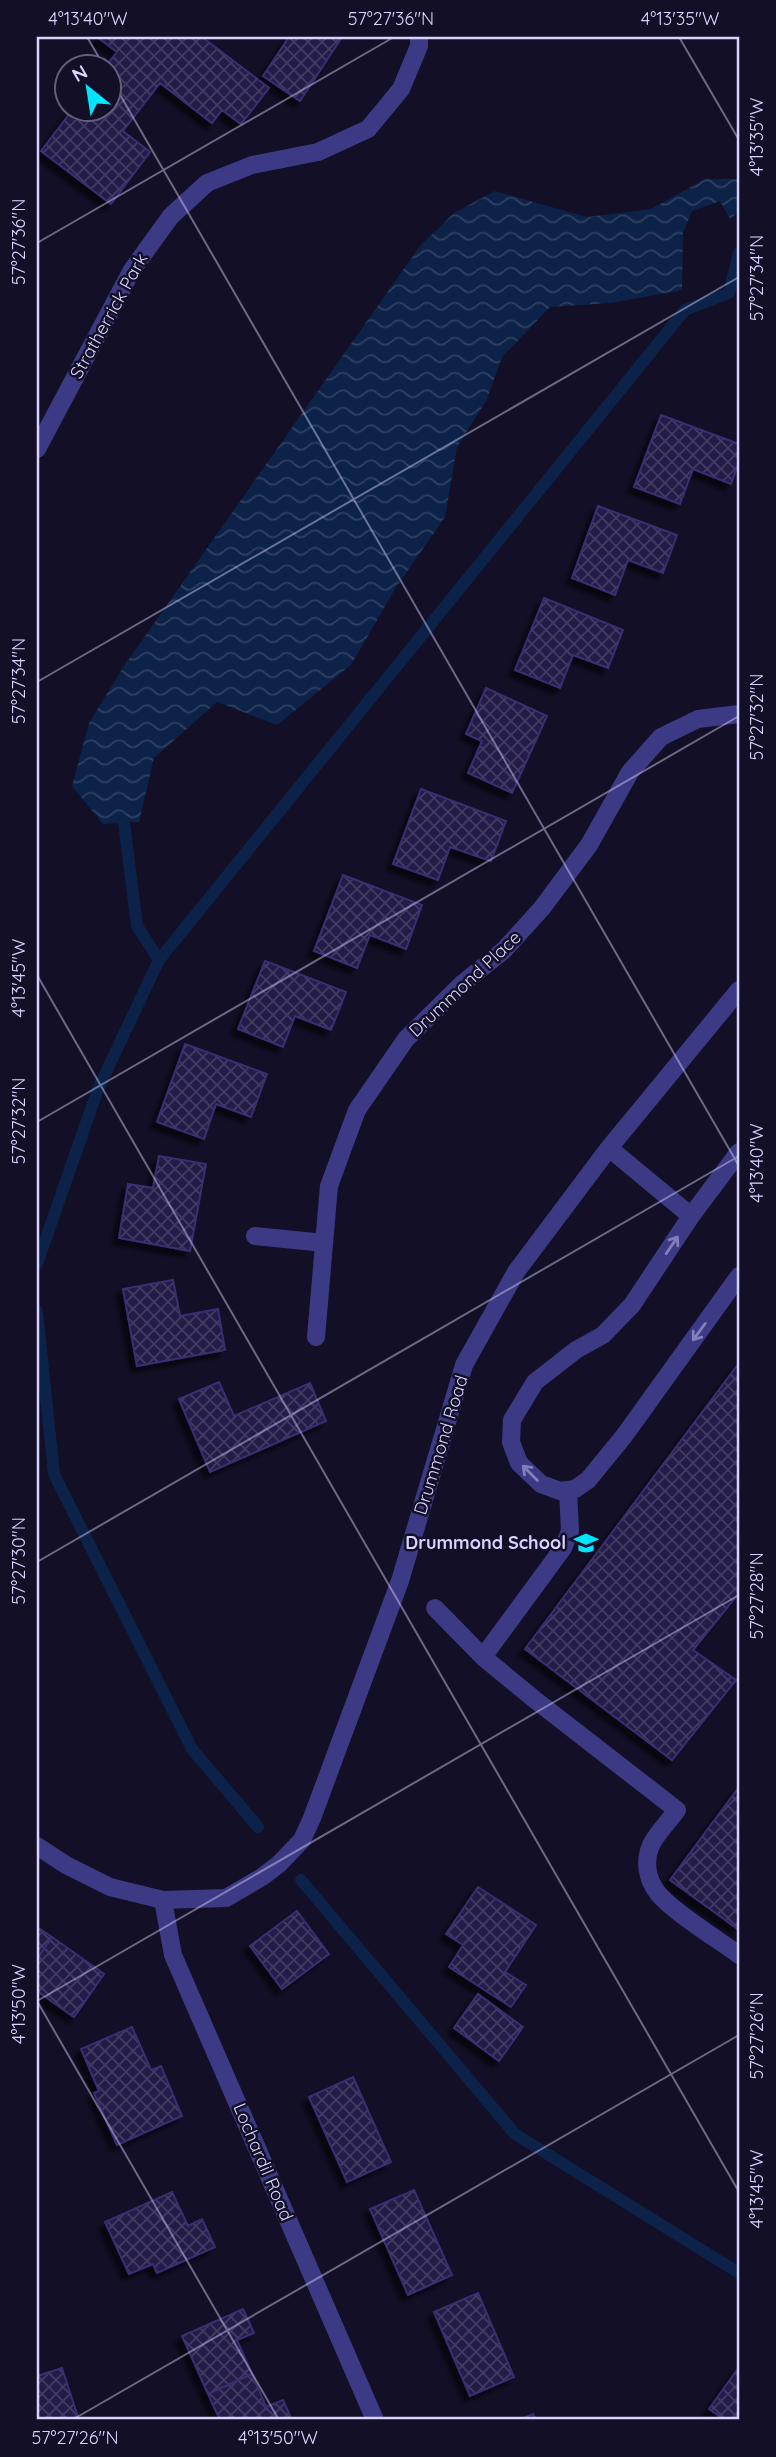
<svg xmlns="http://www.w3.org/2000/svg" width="776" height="2457" viewBox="0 0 776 2457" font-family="Quicksand,sans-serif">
	<defs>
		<pattern id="water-waves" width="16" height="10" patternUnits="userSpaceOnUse" patternTransform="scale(1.75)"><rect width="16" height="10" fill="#0c2248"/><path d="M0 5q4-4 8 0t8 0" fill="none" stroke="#2f4163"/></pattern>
		<pattern id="building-cross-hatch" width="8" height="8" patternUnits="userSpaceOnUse" patternTransform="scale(1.75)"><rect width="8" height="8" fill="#241b47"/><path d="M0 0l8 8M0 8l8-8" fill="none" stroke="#433b63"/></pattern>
		<filter id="shadow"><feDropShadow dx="-6" dy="6" stdDeviation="2" flood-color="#0009"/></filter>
	</defs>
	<rect width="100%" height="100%" fill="#130f26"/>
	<path fill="url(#water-waves)" d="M705,179H739V211L730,219L720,201L692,211L683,232L682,290L611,303L550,307L502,357L486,401L457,447L445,517L395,589L351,665L277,725L217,702L154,758L139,822L103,824L72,786L89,723L124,666L420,246L454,213L495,191L587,217L651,209Z"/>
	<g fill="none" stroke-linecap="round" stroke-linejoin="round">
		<path stroke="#0c2248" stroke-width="12" d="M124,823L137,926L159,960
			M37,1264L98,1089L159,960L685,310L729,293L739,253
			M37,1311L54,1474L192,1749L258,1827
			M301,1880L515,2134L739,2273"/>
	</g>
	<path fill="url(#building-cross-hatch)" stroke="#3b2d73" stroke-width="2" filter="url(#shadow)" d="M97,37H202L269,88L241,124L222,110L212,123L160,83L123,131L150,152L111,204L41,151L74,108H108V66H106L117,52Z
		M289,37H342L300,101L263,76Z
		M661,415L739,444V462L731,484L693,469L680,504L634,487Z
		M598,506L677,535L663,573L628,560L615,595L572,578Z
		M544,598L623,630L608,668L573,655L560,688L515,670Z
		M486,688L547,716L512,793L468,773L482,741L466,734Z
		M421,789L506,821L491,861L450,847L438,880L393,864Z
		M343,875L422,905L406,949L370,935L357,968L314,951Z
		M265,961L346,992L331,1030L295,1016L283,1047L238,1029Z
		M185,1044L267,1074L251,1117L216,1104L204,1139L157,1122Z
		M159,1156L206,1164L190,1251L119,1238L128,1184L153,1188Z
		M173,1280L180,1316L218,1309L225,1350L137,1366L123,1289Z
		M739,1363V1593L693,1650L736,1680L672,1760L525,1649Z
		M219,1382L234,1416L310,1383L326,1421L210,1472L179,1399Z
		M739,1787V1930L670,1880Z
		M478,1887L536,1925L505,1972L526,1985L511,2007L449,1967L463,1945L446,1934Z
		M297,1911L329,1954L282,1989L250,1946Z
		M37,1927L52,1937L37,1959Z
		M52,1937L104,1974L74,2017L37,1991V1959Z
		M478,1994L523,2027L499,2061L454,2028Z
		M132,2027L151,2070L161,2066L182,2116L117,2145L94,2093L99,2091L81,2049Z
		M353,2077L391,2162L347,2182L309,2097Z
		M414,2190L452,2275L408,2295L370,2209Z
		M172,2192L188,2226L202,2219L215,2247L157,2273L153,2264L129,2274L105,2222Z
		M478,2293L514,2377L470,2396L434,2312Z
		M243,2309L254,2333L237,2340L252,2374L208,2394L182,2336Z
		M739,2367V2420H725L709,2409Z
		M62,2368L79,2420H37V2376Z
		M252,2374L266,2407L283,2400L292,2420H220L208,2394Z
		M533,2414L536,2420H519Z"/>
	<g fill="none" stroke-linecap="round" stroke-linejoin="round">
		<path stroke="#3d3a85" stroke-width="18" d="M37,449L132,270L171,216L207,183L252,165L318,152L368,129L401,89L419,46V37
			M609,1148L691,1216
			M739,1152L691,1216L632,1305L603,1335L576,1350L535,1382L512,1420L511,1442L519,1463L541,1484L560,1491L575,1489L588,1480L624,1436L739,1276
			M255,1236L324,1243
			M316,1337L329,1186L357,1110L406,1039L462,984L504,950L542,908L589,845L630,772L661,737L698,719L739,714
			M435,1608L483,1657L534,1699L677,1810C669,1821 657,1833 651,1845C644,1861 647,1879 657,1892C670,1910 719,1940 739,1955
			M483,1657L563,1548L570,1531L568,1490
			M37,1846L66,1865L110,1887L163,1900L226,1898L262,1877L279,1864L302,1840L312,1818L400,1581L464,1365L516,1272L609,1148L739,990
			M163,1900L173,1955L375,2420"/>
	</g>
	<defs><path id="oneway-shaft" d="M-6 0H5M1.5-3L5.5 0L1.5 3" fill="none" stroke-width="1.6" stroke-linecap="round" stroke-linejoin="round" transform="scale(1.75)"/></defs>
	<g stroke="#837fbc">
		<use href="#oneway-shaft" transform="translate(672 1245) rotate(-56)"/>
		<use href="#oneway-shaft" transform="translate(699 1332) rotate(126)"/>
		<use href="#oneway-shaft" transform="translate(530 1473) rotate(-135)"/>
	</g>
	<path fill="none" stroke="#d9d4ff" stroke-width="2" stroke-opacity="0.45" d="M87,37L104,66M679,37L739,140M108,74L739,1166M37,243L394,37M37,682L739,277M37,975L739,2192M37,1122L739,716M37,1562L739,1156M37,2001L279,2420M37,2001L739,1595M72,2420L739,2035"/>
	<defs>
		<g id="school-bare" transform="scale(1.89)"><path d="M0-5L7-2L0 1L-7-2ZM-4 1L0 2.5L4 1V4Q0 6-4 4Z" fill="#00e5ff" stroke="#130f26" stroke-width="2.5" paint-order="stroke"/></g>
	</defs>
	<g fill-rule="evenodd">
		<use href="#school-bare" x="586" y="1543"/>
	</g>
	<g text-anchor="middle" stroke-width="5" stroke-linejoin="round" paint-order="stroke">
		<g font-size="18" fill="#d9d4ff" stroke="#130f26">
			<text transform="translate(109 316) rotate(-61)" y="6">Stratherrick Park</text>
			<text transform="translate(465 984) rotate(-43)" y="6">Drummond Place</text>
			<text transform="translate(441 1445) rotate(-73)" y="6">Drummond Road</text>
			<text transform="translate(263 2162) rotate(67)" y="6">Lochardil Road</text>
		</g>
		<g font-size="18" font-weight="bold" fill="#d9d4ff" stroke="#130f26" text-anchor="end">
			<text x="566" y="1549">Drummond School</text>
		</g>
	</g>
	<rect width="776" height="2457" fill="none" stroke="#130f26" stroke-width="77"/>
	<g transform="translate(88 88) rotate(330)"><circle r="33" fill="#130f26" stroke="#625e7d" stroke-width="2"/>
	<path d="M0-5L12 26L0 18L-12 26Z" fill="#00e5ff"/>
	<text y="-10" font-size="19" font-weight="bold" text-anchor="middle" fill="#d9d4ff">N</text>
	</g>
	<rect x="38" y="38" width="700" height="2380" fill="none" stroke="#d9d4ff" stroke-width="2.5"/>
	<g font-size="18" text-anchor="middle" fill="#d9d4ff">
		<text x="88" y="25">4°13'40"W</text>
		<text x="391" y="25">57°27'36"N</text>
		<text x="680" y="25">4°13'35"W</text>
		<text transform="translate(757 137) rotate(-90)" y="6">4°13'35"W</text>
		<text transform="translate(19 242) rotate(-90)" y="6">57°27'36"N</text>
		<text transform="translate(757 278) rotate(-90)" y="6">57°27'34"N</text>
		<text transform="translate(19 681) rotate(-90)" y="6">57°27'34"N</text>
		<text transform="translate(757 717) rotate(-90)" y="6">57°27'32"N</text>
		<text transform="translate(19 978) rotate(-90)" y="6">4°13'45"W</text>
		<text transform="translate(19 1121) rotate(-90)" y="6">57°27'32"N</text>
		<text transform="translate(757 1163) rotate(-90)" y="6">4°13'40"W</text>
		<text transform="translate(19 1561) rotate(-90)" y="6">57°27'30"N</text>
		<text transform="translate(757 1596) rotate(-90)" y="6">57°27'28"N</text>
		<text transform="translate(19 2004) rotate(-90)" y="6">4°13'50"W</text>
		<text transform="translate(757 2036) rotate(-90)" y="6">57°27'26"N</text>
		<text transform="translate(757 2189) rotate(-90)" y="6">4°13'45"W</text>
		<text x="75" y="2444">57°27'26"N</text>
		<text x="278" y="2444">4°13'50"W</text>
	</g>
</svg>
